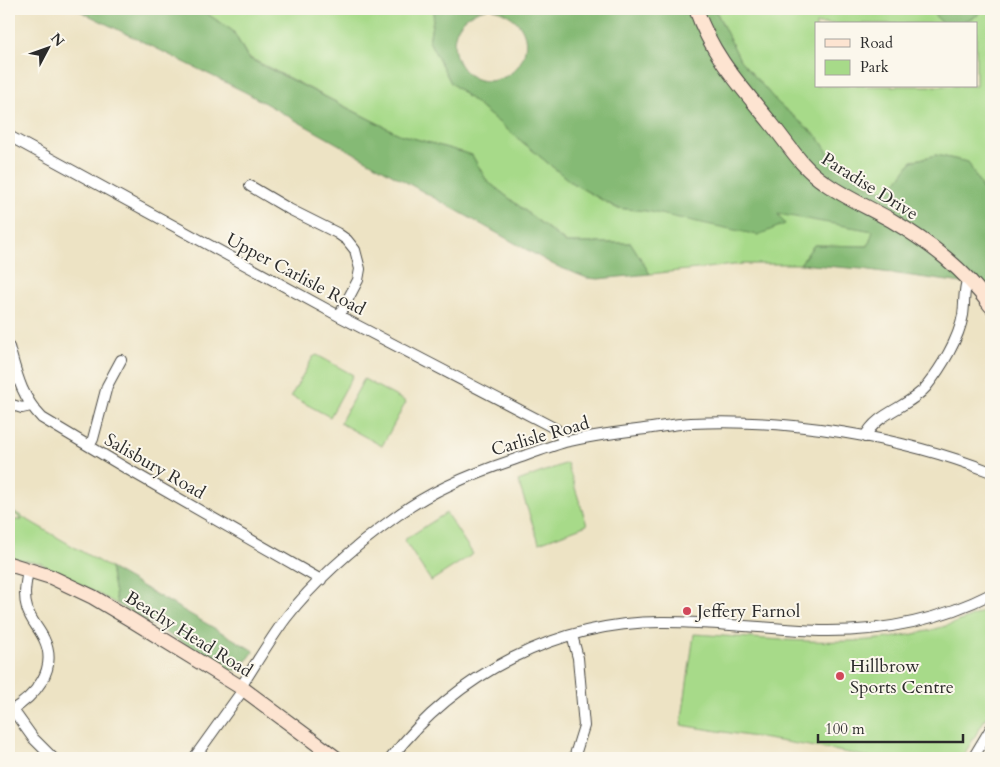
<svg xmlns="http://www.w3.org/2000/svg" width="1000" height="767" viewBox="0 0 1000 767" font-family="Cardo,serif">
	<rect width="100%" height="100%" fill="#fbf7ec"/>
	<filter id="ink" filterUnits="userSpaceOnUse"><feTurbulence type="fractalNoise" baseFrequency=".02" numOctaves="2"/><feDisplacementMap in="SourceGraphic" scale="10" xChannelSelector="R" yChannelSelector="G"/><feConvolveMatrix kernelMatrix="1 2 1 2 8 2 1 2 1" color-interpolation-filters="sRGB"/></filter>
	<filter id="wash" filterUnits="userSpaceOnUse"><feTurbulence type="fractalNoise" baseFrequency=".0096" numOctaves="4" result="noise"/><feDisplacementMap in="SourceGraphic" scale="20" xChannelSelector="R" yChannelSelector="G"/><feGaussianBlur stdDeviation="1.12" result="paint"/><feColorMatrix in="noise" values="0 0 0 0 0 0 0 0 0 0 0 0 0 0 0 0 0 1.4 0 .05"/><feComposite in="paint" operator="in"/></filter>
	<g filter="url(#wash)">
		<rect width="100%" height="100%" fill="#ede3c4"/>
		<path fill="#a7da89" stroke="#69825a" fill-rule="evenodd" d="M200,9H435L429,41L451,83L572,183L616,208L784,224L778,213L874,231L868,246L814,245L800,264H743L650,274L631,243H567L487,181L472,155L399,134L248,57L233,31Z
			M715,9H991V205L968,162L936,155L912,161L899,179L888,190L873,189L835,163L818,137L778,103L740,60ZM816,24H976V86H816Z
			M317,355L353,375L330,417L291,396L313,357Z
			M364,379L406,402L382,446L340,423Z
			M567,463L587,525L539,543L518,481Z
			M9,509L110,568L117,604L40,563L9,558V520H22Z
			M446,513L473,554L431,581L404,540Z
			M991,607V709L962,758H873L828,749L681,725L694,634C793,640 900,656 991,607Z"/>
		<path fill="#85ba75" stroke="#587250" d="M76,9H200L233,31L248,58L399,134L472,155L487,181L566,243H631L650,274L598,279L587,278L554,265L245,92Z
			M435,9H487C430,19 455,97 502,78C512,74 519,67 523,57C532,33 517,15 493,9H715L740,60L778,103L818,137L835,163L873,189L888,190L899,179L912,161L936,155L968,162L991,205V287L862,269L800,264L814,245L868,246L873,231L778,214L785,224L758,235L646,211L617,208L572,183L451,83L429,41Z
			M929,9H980L978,15L959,24H943Z
			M110,568L254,651L240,670H229L117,604Z"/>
	</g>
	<g filter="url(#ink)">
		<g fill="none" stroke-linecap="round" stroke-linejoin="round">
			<g stroke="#484742" stroke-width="12">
				<path id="street" d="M9,136L339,316L556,429L565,442
					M250,186L289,209L337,233L347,240L355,250L360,269L358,280L339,316
					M9,347C17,375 21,396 42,418L129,470L321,580
					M9,404L22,408L31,406
					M865,437C877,412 908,408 926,387C941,368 959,339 963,315C965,301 963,292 968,277
					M89,446L93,439L107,386L121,360
					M572,635L578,658L584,726L574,758
					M13,710L33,738L53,758
					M9,712C34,697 59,670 44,639C39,628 30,620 27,608C23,595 26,583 28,570
					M194,758L240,694L244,682C258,660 271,638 286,618C316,579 359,543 398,515C432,490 474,473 513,460C530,454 548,447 565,442C589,436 613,433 637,430C655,428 673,424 691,423C787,418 903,437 991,472
					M391,758C456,674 558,621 665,622C717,622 768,629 820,631C879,632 938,621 991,594
					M973,758L991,728"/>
			</g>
			<g stroke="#484742" stroke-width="16">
				<path id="secondary" d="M696,9C713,57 739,84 770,122C788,144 801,167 825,183C846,198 870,208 891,220C930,243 964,269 991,306
					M9,564L51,577L93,597L130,619L242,688L336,758"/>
			</g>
			<use href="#street" stroke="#fff" stroke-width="10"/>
			<use href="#secondary" stroke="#fde4d1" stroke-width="14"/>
		</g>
	</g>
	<g fill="#d1495b" stroke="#fbf7ec" stroke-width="2">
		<circle cx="687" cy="611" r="5"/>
		<circle cx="840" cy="676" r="5"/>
	</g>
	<g text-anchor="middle" stroke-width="4" stroke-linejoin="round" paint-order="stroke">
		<g font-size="18" fill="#2b2b2b" stroke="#fbf7ec">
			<text transform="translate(870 186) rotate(32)" y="6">Paradise Drive</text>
			<text transform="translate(296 274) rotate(28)" y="6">Upper Carlisle Road</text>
			<text transform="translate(540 436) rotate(-16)" y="6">Carlisle Road</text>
			<text transform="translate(155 466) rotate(30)" y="6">Salisbury Road</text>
			<text transform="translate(189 634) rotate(32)" y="6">Beachy Head Road</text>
		</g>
		<g font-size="18" fill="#2b2b2b" stroke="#fbf7ec" text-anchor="start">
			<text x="697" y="617">Jeffery Farnol</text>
			<text x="850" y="672">Hillbrow<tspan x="850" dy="21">Sports Centre</tspan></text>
		</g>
	</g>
	<rect width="1000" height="767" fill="none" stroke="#fbf7ec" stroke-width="30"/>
	<rect x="815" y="22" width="162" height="65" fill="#fbf7ec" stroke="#a8a59f"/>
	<rect x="825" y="39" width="25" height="8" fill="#fde4d1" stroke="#a8a59f"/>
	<text x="860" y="48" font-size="15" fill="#2b2b2b">Road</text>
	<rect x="825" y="60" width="25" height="15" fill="#a7da89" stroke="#a8a59f"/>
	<text x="860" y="72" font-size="15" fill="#2b2b2b">Park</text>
	<g transform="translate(48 48) rotate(49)" stroke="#fbf7ec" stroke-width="4" paint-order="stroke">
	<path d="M0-4L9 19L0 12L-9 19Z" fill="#2b2b2b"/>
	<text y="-8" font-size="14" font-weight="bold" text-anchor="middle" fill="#2b2b2b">N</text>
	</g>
	<path d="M818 734v8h145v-8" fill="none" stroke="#2b2b2b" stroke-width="2.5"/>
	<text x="825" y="734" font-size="15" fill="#2b2b2b" stroke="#fbf7ec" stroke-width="4" paint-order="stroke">100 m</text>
</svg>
